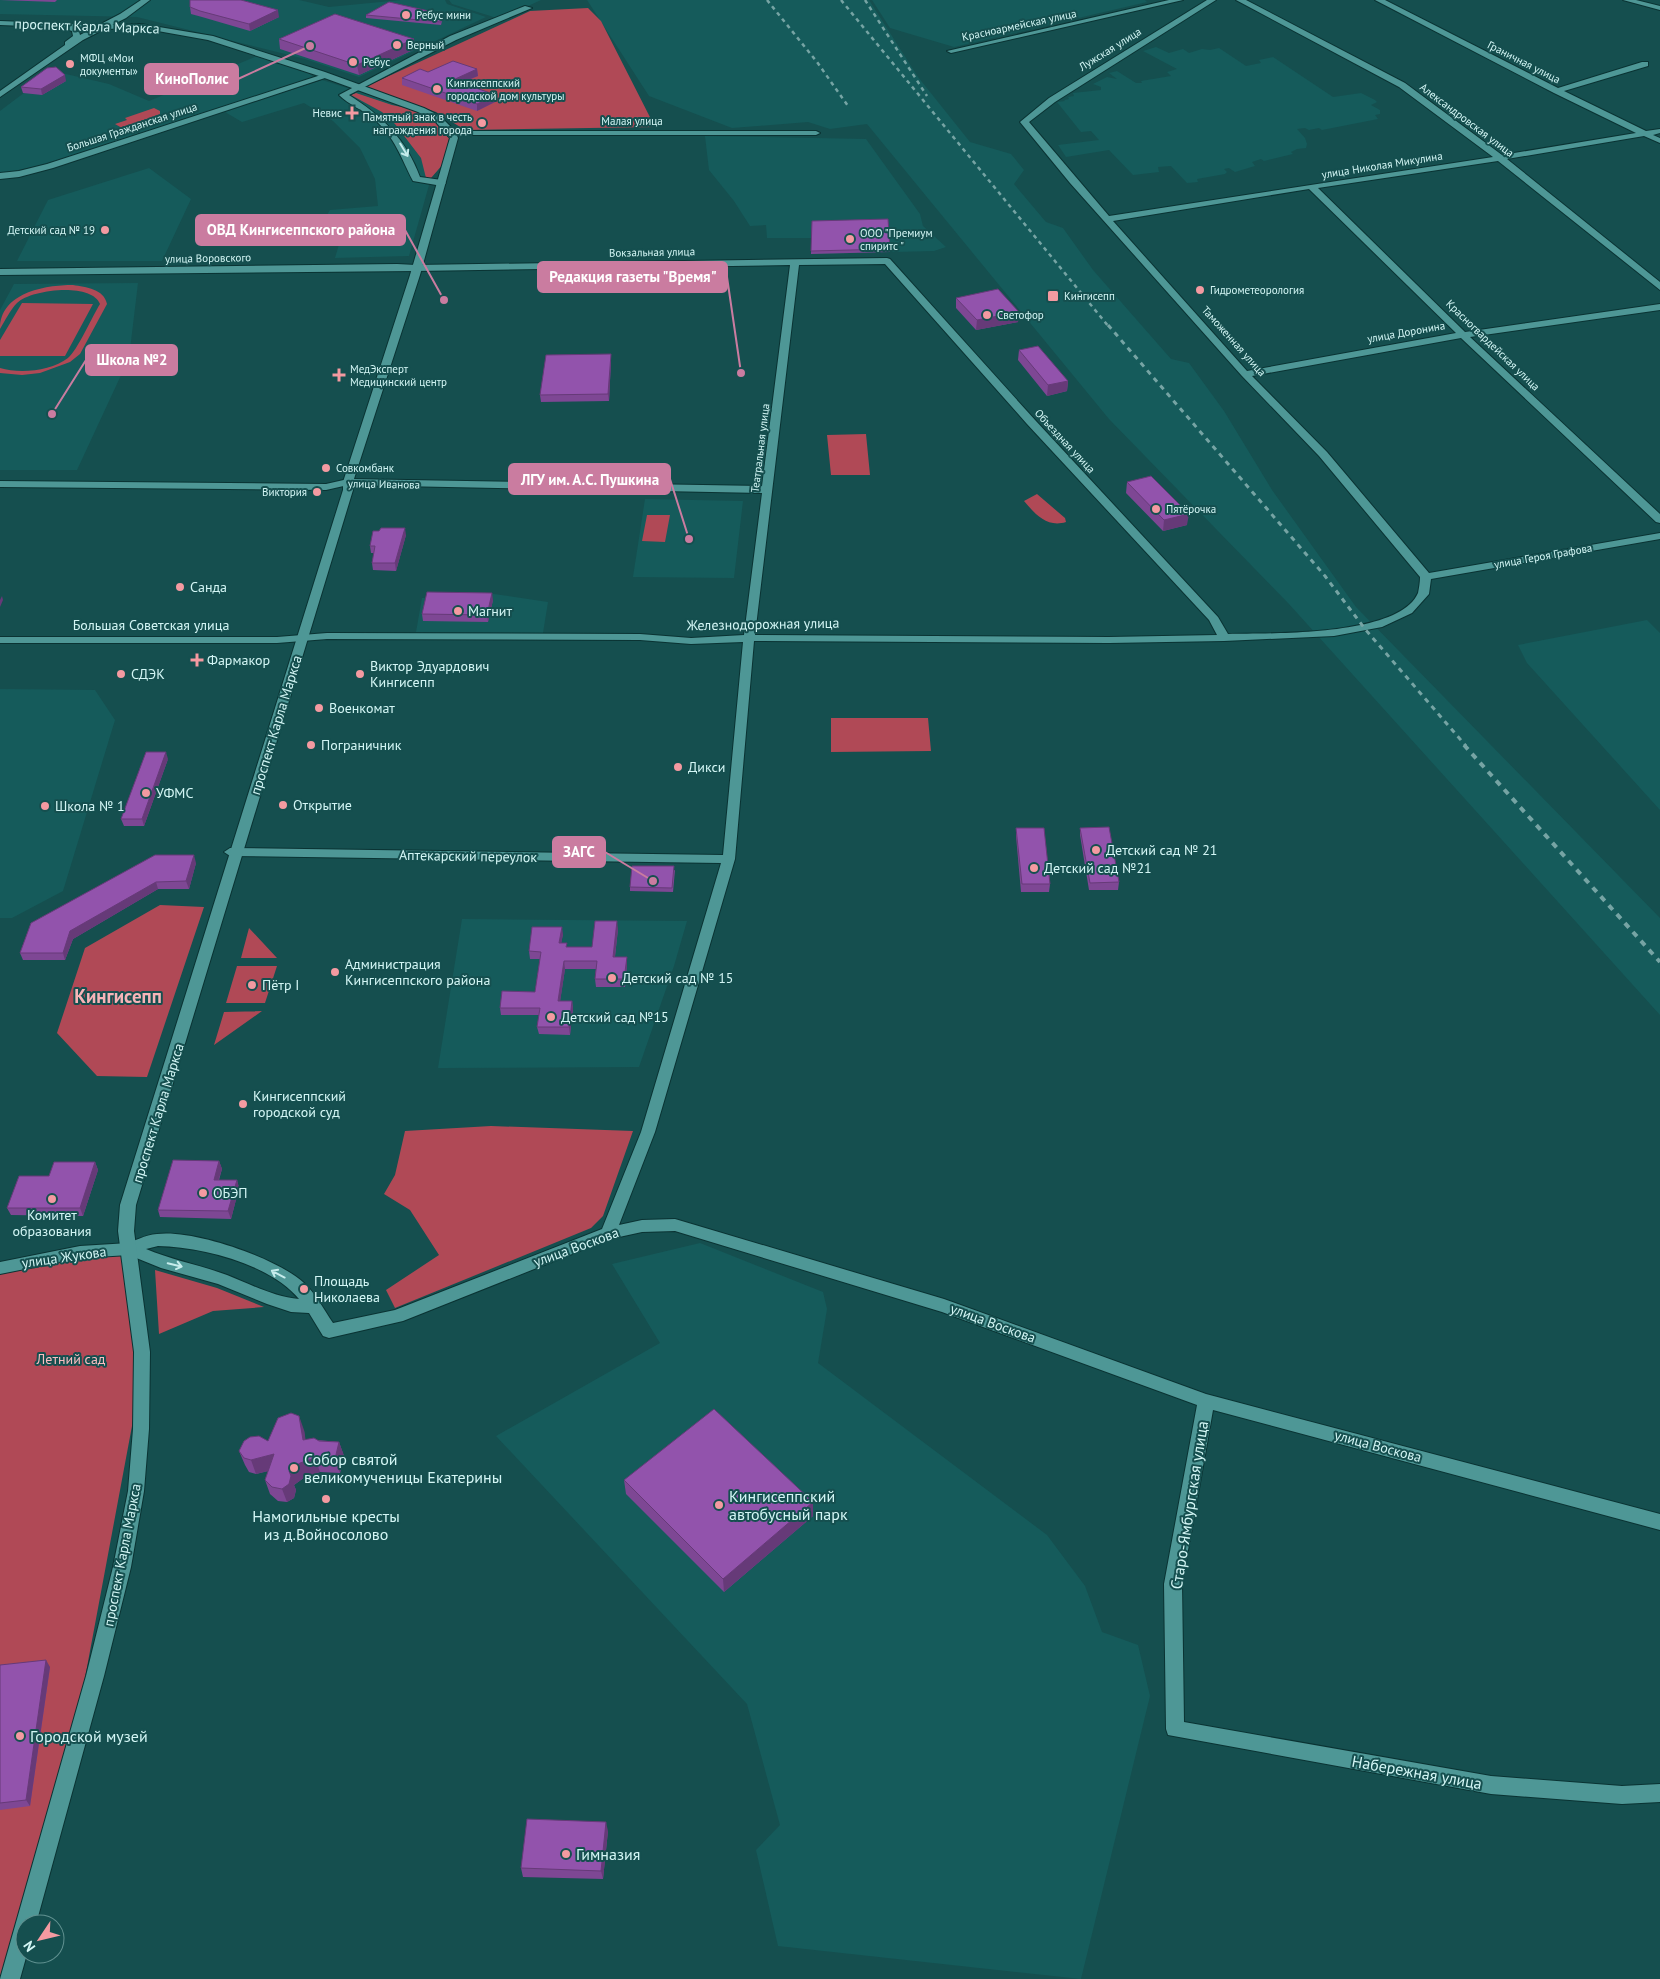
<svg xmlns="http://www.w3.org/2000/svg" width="1660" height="1979" viewBox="0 0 1660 1979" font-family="'PT Sans',sans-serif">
	<rect width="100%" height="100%" fill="#154f4f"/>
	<path fill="#155b5b" d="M0,0H299L329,7L401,0H445L447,4L486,17L359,77L305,59L137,17L0,14Z
		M449,0H541L500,19L452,4Z
		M587,0H869L918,77L970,142L1011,154L1024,170L1014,184L1046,222L1063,228L1093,270L1171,359L1189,363L1224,411L1272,490L1356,607L1660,918V1015L1289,604L1109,419L867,124L830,129L808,122L732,128L649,96Z
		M872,0H1145L1147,2L954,47L890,28Z
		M1156,47L1169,53L1183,49L1189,53L1202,49L1210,50L1219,48L1246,66L1261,63L1259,60L1273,57L1333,97L1361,93L1375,100L1377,102L1371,105L1380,110V114L1375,115L1378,119L1322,130L1319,128L1309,130L1305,128L1297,129L1305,138L1307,144L1306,148L1297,149L1291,152L1293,154L1264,161L1261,159L1252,162L1255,166L1235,172L1229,168L1224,169L1227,172L1225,174L1197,179L1198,182L1187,183L1171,166L1158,167L1159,172L1133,175L1109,150L1066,157L1058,145L1099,140L1091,131L1081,132L1057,102L1065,101L1064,100L1069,99L1068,97L1074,96L1073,93L1101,90V87L1093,84L1107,77L1117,79L1109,73L1117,71L1136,83H1142L1141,81L1171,76L1167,72L1177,69L1143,51Z
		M257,56L309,73L314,78L55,162L0,174V111L53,71L109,84L149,101Z
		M322,80L416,110L434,120L442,132L449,138L444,163L431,178L409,256L335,258L343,231L322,223L330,210L378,206L375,179L360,148L333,121L304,103L242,122L225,112Z
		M705,136L866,139L920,214L923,226L946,247L934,251L811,254V238H767L766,225L750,226L734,201L709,170Z
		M149,168L191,199L162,261H17L48,200Z
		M138,283L129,358L77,470H0V310L14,284Z
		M645,499L743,501L734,578L633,577Z
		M494,594L548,602L543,633L416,632L422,598Z
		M1647,620L1660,633V810L1527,663L1518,645Z
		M0,689L95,690L115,720L63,891L12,918H0Z
		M462,919L687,921L674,966L639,1067L438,1068Z
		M700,1243L823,1292L827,1309L818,1363L1047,1535L1085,1586L1102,1632L1138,1645L1150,1696L1081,1979L778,1946L756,1850L780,1825L747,1704L496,1436L660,1343L612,1264Z"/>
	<path fill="#b04956" d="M588,8L601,21L655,127L465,130L436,112L365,87L530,11Z
		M356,93L392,105L416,110L434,120L442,132L449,138L444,163L431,178H426L421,158L395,124L382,112L351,95Z
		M154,108L160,111V114L122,128L115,124L127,120L125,118Z
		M73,285C86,287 104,289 107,304L80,354L70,362L40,373L22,375L0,373V368C20,374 51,371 68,358C77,351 93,315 100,304C92,282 31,289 17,303C10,310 5,321 0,329C0,293 44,285 73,285Z
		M22,303L93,304L65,356H0V340Z
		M866,434L870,475H831L827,435Z
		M1037,494L1065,518L1066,522C1047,528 1035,514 1024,501Z
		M647,515H670L665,542L642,541Z
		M831,718H928L931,751L831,752Z
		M160,905L204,907L147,1077L97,1076L57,1033L85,948Z
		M249,928L277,958H241Z
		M237,966H277L265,1003H226Z
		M262,1011L214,1045L224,1012Z
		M491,1126L633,1131L603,1216L591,1228L395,1308L386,1290L439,1255L410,1210L384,1194L395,1175L405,1131Z
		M129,1249L143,1367L65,1785L0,1979V1269Z
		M155,1270L217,1288L264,1307L213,1311L159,1334Z"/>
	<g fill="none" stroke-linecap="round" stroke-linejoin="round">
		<g stroke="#0a3333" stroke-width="2">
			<path id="minor" d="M1169,0H1183L951,53L947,51Z
				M1207,0H1216L1055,102L1029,122L1109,216L1493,157L1399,87L1236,0H1246L1405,83L1502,155L1636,133L1554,93L1375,0H1385L1558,88L1642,62H1648V66L1564,91L1646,131L1660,129V133L1653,135L1660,138V143L1644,136L1507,159L1660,282V290L1498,161L1318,188L1465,332L1660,304V310L1470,337L1660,514V523L1656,522L1461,338L1252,376L1327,452L1429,573L1660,533V539L1431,579L1429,594L1412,613L1382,627L1334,636L1224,641L1109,643L754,641L735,859L655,1132L619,1225L642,1220L675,1219L944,1299L1206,1394L1660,1514V1530L1213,1410L1182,1584L1184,1722L1491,1776L1622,1786L1660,1784V1802L1622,1804L1491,1794L1168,1735L1166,1729L1164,1584L1197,1405L942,1312L675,1231L642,1232L610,1239L403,1321L329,1338L323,1336L309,1313L291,1312L267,1304L218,1284L161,1268L124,1253L121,1249L124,1245C134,1241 145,1235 157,1234C193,1229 277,1258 304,1283C316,1294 324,1310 333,1323L395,1310L602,1229L641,1132L721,863L230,856L224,852L230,848L723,855L743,642L691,644L640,640L327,639L277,643H0V637H277L327,633L640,634L691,638L744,635L762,493L348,485L326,490L0,487V481L326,484L348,479L762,486L790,265L416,271L411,268L416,265L887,258L890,259L1035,420L1218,617L1228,634C1269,633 1399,637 1418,593C1419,588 1420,582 1420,577L1319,456L1242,376L1070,183L1020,122L1049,98ZM1309,189L1456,333L1247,371L1113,221ZM885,264L1027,424L1209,620L1217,635L1109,637L755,635L799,265ZM158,1246C202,1247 270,1264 299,1299C274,1297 250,1284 227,1275C200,1265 172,1260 146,1249Z
				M1623,0H1636L1660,6V10Z
				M525,6L532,8L456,40L349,95C382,116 406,139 420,177L442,180L446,183L442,186L413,181C401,158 395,137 374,119C363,110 349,105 339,95L450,36Z
				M324,74L331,76L53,168L19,177L0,179V173L19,171L47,164Z
				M444,131H816L820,133L816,135H444Z"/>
		</g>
		<g stroke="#0a3333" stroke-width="2">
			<path id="tertiary" d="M141,0H150L126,18L83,40L0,97V91L65,45V42L73,36L72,31L63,28V24L78,28L80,35L120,14Z
				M397,264L416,265L421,268L416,271L0,275V269Z
				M129,1243L134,1245L137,1249L134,1253L129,1255L80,1258L0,1274V1262L80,1246Z"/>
		</g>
		<g stroke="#0a3333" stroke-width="2">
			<path id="secondary" d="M0,21L102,25L141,24L213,36L325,72L424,108L440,116L455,131L458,138L420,275L353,482V490L136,1205L134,1231L150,1352L149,1429L144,1491L131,1567L104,1676L36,1924H25V1954H27L20,1979H0L86,1676L113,1567L128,1491L133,1429L134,1352L118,1231L120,1205L343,490V482L410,275L450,138L434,120L418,112L319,76L208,40L141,28L102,29L0,25Z"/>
		</g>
		<use href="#minor" fill="#4e9796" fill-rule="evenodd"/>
		<use href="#tertiary" fill="#4e9796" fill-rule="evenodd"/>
		<use href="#secondary" fill="#4e9796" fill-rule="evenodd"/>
		<path stroke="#76a4a4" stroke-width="2.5" stroke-dasharray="4 4" stroke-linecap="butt" d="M767,0L817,62L848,106
			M841,0L1109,327
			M865,0L927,96"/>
		<path stroke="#76a4a4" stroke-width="3" stroke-dasharray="5 5" stroke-linecap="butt" d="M1108,325L1325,576L1365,629L1466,746"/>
		<path stroke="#76a4a4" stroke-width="4" stroke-dasharray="6 6" stroke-linecap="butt" d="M1464,745L1660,962"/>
	</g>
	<path fill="#7e4794" d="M0,0H57L55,2Z
		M246,1L279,17L250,31L202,17L191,14L190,7Z
		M442,14L443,17L441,25L366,18V15Z
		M279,39L415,49L359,75L280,49Z
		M477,69L478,76L461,83L496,95L497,101L477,111L402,85V78L428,72Z
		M66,81L42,95L23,93L21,87Z
		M812,221L890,249V252L811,254Z
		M956,298L1019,312L1018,322L976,330L956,308Z
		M1019,350L1068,381L1067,391L1047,396L1018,360Z
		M611,354V361L609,401L541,402L540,395Z
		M1127,482L1187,525L1163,531L1126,493Z
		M379,531L406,535L396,571L373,570L372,563L374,553H371L370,546Z
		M493,600L488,622L423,621L422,614Z
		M168,759L144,826H124L121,819Z
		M1016,828L1050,884L1049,892H1021L1016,836Z
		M1080,828L1119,882L1118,890H1089L1080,835Z
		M196,863L189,889H158L73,939L65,960H23L20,953L31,923Z
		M675,870L673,892L630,891V887Z
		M618,929L615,957L627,964L625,987H596L595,979L596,969H565L560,1001H572L573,1009L570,1035L539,1034L537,1027L539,1015H501L500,1008L535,992L540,959H530L529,951L563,934L561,943L567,947H592Z
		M219,1161L222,1169L219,1180H237L239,1188L231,1219L160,1217L158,1210Z
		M95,1162L98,1170L83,1216L11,1215L7,1208L49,1176Z
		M304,1430L305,1439L339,1442L344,1456L340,1473L320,1472L305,1477L294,1485L296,1490L294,1498L287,1502L278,1501L270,1494L265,1480L268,1471L256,1474L249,1472L245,1465L239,1451Z
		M624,1480L813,1502V1516L724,1592L626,1494Z
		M0,1665L50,1667L30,1806L0,1810Z
		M608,1831L603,1879L523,1877L521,1868Z"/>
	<path fill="#663a78" d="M278,10L279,17L250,31L249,24Z
		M414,39L415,49L359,75L357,65Z
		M477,69L478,76L453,86V80Z
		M65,75L66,81L42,95L41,89Z
		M496,95L497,101L477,111V104Z
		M1019,312L1018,322L976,330L977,320Z
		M611,354V361L609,401L608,394Z
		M1068,381L1067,391L1047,396L1048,385Z
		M1189,514L1187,525L1163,531L1164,520Z
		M405,528L406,535L396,571L395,563Z
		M492,593L493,600L488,622L487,615Z
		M2,596L3,600L0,607V600Z
		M166,752L168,759L144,826L142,819Z
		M194,855L196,863L189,889L186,881Z
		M156,882L158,889L73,939L65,960L63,953L70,931Z
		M617,921L618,929L614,964L613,957Z
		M562,927L563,934L560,951L559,943Z
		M627,957V964L625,987L624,979Z
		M564,961L565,969L559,1009L558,1001Z
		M572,1001L573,1009L570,1035L569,1027Z
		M219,1161L222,1169L216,1187L214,1180Z
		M95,1162L98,1170L83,1216L80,1208Z
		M237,1180L239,1188L231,1219L228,1211Z
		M299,1416L304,1430L308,1454L303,1440Z
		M339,1442L344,1456L340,1473L335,1459Z
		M274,1454L280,1468L256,1474L251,1460Z
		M315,1458L320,1472L305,1477L294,1485L296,1490L294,1498L287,1502L282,1489L289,1471L300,1463Z
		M813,1502V1516L724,1592L723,1579Z
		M46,1660L50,1667L30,1806L26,1800Z
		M606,1822L608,1831L603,1879L601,1871Z"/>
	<path fill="#9253ac" stroke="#663a78" d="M190,0H241L278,10L249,24L200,11L190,7Z
		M389,2L442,14L441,22L366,15Z
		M335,14L414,39L357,65L279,39Z
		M453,61L477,69L453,80L496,95L477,104L402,78L420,69L428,72Z
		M56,67L65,75L41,89L21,87L47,68Z
		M888,219L890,249L811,251L812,221Z
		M998,289L1019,312L977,320L956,298Z
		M1038,346L1068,381L1048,385L1019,350Z
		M611,354L608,394L540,395L546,355Z
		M1151,476L1189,514L1164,520L1127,482Z
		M381,528H405L395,563H372L375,546H370L373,531H379Z
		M427,592L492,593L487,615L422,614Z
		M146,752H166L142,819H121Z
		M1109,827L1119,882L1090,883L1080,828Z
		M1016,828H1044L1050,884H1022Z
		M155,855H194L186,881L156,882L70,931L63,953H20L31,923Z
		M632,866H674L672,888L630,887Z
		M595,921H617L613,957H627L624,979H595L597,961H564L558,1001H572L569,1027H537L540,1008H500L502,991L535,992L541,952L529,951L532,927H562L559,943H567L566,947H592Z
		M173,1160L219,1161L214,1180H237L228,1211L158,1210Z
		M54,1162H95L80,1208H7L19,1176H49Z
		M714,1409L813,1502L723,1579L624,1480Z
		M291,1413L299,1416L303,1440L314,1438L319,1441L339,1442L335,1459L315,1458L300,1463L289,1471L291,1476L289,1484L282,1489L272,1487L265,1480L274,1454L251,1460L244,1458L239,1451L244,1441L250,1437L259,1436L268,1441L278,1418Z
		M46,1660L26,1800L0,1803V1665Z
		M527,1819L606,1822L601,1871L521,1868Z"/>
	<defs><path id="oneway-shaft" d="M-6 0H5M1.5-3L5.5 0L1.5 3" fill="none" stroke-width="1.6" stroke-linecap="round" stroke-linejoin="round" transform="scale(1.25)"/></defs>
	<g stroke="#c6ecec">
		<use href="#oneway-shaft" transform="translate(404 150) rotate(59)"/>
		<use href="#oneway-shaft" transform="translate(175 1265) rotate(13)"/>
		<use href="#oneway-shaft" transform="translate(278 1274) rotate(-152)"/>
	</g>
	<g fill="#f49aa1" stroke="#154f4f" stroke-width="2">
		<circle cx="406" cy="15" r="5"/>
		<circle cx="397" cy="45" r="5"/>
		<circle cx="353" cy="62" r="5"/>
		<circle cx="70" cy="64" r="5"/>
		<circle cx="437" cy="89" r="5"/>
		<path d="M349.5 105.5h5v5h5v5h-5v5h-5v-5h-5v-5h5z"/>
		<circle cx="482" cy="123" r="5"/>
		<circle cx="105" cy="230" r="5"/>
		<circle cx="850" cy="239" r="5"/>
		<circle cx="1200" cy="290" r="5"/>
		<rect x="1047" y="290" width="12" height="12" rx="2.5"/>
		<circle cx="987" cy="315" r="5"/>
		<path d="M336.5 367.5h5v5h5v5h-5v5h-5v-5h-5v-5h5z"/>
		<circle cx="326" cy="468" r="5"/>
		<circle cx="317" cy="492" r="5"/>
		<circle cx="1156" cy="509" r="5"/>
		<circle cx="180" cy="587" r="5"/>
		<circle cx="458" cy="611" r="5"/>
		<path d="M194.5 652.5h5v5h5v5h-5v5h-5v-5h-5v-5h5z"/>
		<circle cx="121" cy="674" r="5"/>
		<circle cx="360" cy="674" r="5"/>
		<circle cx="319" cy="708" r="5"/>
		<circle cx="311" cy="745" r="5"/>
		<circle cx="678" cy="767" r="5"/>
		<circle cx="146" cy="793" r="5"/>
		<circle cx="283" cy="805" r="5"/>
		<circle cx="45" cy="806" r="5"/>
		<circle cx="1096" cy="850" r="5"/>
		<circle cx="1034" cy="868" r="5"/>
		<circle cx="335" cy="972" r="5"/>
		<circle cx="612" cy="978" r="5"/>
		<circle cx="252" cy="985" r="5"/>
		<circle cx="551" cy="1017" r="5"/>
		<circle cx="243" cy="1104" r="5"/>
		<circle cx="203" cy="1193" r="5"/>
		<circle cx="52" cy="1199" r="5"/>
		<circle cx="304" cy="1289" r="5"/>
		<circle cx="294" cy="1468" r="5"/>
		<circle cx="326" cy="1499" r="5"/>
		<circle cx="719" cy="1505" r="5"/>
		<circle cx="20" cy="1736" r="5"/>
		<circle cx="566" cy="1854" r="5"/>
	</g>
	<g text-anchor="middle" stroke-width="4" stroke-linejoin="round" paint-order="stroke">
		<g font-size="11" fill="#d3f6f5" stroke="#154f4f" text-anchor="start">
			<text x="416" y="19">Ребус мини</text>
			<text x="407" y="49">Верный</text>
			<text x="80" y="62">МФЦ «Мои<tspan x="80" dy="13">документы»</tspan></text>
			<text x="363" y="66">Ребус</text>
			<text x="447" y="87">Кингисеппский<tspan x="447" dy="13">городской дом культуры</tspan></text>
			<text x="342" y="117" text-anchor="end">Невис</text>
			<text x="472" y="121" text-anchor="end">Памятный знак в честь<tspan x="472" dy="13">награждения города</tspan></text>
			<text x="95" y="234" text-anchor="end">Детский сад № 19</text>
			<text x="860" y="237">ООО "Премиум<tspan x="860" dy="13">спиритс "</tspan></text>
			<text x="1210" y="294">Гидрометеорология</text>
			<text x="1064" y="300">Кингисепп</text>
			<text x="997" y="319">Светофор</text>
			<text x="350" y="373">МедЭксперт<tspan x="350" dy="13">Медицинский центр</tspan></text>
			<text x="336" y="472">Совкомбанк</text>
			<text x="307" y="496" text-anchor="end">Виктория</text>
			<text x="1166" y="513">Пятёрочка</text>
		</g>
		<g font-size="11" fill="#d3f6f5" stroke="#154f4f">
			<text transform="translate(1019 25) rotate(-12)" y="4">Красноармейская улица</text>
			<text transform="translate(1110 49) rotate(-32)" y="4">Лужская улица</text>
			<text transform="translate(1524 62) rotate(27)" y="4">Граничная улица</text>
			<text transform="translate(1467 120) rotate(37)" y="4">Александровская улица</text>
			<text x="632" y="125">Малая улица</text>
			<text transform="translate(132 127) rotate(-18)" y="4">Большая Гражданская улица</text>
			<text transform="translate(1382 165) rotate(-9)" y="4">улица Николая Микулина</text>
			<text transform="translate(652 252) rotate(-1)" y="4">Вокзальная улица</text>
			<text transform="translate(208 258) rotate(-1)" y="4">улица Воровского</text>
			<text transform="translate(1406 332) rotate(-10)" y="4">улица Доронина</text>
			<text transform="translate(1234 341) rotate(48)" y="4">Таможенная улица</text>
			<text transform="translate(1493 345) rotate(44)" y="4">Красногвардейская улица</text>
			<text transform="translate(1065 441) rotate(47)" y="4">Объездная улица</text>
			<text transform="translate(760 448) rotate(-83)" y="4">Театральная улица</text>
			<text transform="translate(384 484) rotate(1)" y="4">улица Иванова</text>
			<text transform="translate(1543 556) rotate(-10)" y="4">улица Героя Графова</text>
		</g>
		<g font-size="14" fill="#d3f6f5" stroke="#154f4f">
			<text transform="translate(87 26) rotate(2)" y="5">проспект Карла Маркса</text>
			<text transform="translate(763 624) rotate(-1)" y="5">Железнодорожная улица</text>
			<text x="151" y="630">Большая Советская улица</text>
			<text transform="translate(276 725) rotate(-73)" y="5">проспект Карла Маркса</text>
			<text transform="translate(468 856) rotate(1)" y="5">Аптекарский переулок</text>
			<text transform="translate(158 1113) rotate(-73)" y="5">проспект Карла Маркса</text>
			<text transform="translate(576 1247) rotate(-20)" y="5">улица Воскова</text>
			<text transform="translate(64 1257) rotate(-8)" y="5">улица Жукова</text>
			<text transform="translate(993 1323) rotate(20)" y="5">улица Воскова</text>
			<text transform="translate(1378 1446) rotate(15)" y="5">улица Воскова</text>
			<text transform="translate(122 1555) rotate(-79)" y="5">проспект Карла Маркса</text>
		</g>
		<g font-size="14" fill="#d3f6f5" stroke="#154f4f" text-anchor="start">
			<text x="190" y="592">Санда</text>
			<text x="468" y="616">Магнит</text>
			<text x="207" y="665">Фармакор</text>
			<text x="370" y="671">Виктор Эдуардович<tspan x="370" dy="16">Кингисепп</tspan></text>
			<text x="131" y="679">СДЭК</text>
			<text x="329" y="713">Военкомат</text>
			<text x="321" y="750">Пограничник</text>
			<text x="688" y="772">Дикси</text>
			<text x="156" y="798">УФМС</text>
			<text x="293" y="810">Открытие</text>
			<text x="55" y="811">Школа № 1</text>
			<text x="1106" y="855">Детский сад № 21</text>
			<text x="1044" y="873">Детский сад №21</text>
			<text x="345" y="969">Администрация<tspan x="345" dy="16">Кингисеппского района</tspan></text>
			<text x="622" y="983">Детский сад № 15</text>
			<text x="262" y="990">Пётр I</text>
			<text x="561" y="1022">Детский сад №15</text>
			<text x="253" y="1101">Кингисеппский<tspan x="253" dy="16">городской суд</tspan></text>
			<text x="213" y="1198">ОБЭП</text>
			<text x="52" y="1220" text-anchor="middle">Комитет<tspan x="52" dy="16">образования</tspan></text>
			<text x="314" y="1286">Площадь<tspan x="314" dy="16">Николаева</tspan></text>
		</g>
		<g font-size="14" fill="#fbbec1" stroke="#154f4f">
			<text x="71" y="1364">Летний сад</text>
		</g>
		<g font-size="16" fill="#d3f6f5" stroke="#154f4f" text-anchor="start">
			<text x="304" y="1465">Собор святой<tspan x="304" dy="18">великомученицы Екатерины</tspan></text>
			<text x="729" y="1502">Кингисеппский<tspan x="729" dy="18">автобусный парк</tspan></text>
			<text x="326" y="1522" text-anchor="middle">Намогильные кресты<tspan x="326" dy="18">из д.Войносолово</tspan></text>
			<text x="30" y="1742">Городской музей</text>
			<text x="576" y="1860">Гимназия</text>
		</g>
		<g font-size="16" fill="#d3f6f5" stroke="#154f4f">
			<text transform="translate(1189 1505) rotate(-81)" y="6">Старо-Ямбургская улица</text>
			<text transform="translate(1417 1772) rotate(10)" y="6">Набережная улица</text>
		</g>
		<g font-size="19" font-weight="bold" fill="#f8b4b8" stroke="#154f4f">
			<text x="118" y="1003">Кингисепп</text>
		</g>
	</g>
	<path fill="none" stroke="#ca7ca0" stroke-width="2" d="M310 46L238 79M444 300L405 230M741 373L727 277M52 414L86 360M689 539L670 479M653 881L605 852"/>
	<g fill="#ca7ca0" stroke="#154f4f" stroke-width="2">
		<circle cx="310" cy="46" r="5"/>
		<circle cx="444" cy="300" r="5"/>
		<circle cx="741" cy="373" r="5"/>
		<circle cx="52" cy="414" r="5"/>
		<circle cx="689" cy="539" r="5"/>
		<circle cx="653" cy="881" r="5"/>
	</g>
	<g fill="#ca7ca0" stroke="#ca7ca0" stroke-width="2">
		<rect x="145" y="64" width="93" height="30" rx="5"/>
		<rect x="196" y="215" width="209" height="30" rx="5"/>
		<rect x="538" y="262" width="189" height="30" rx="5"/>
		<rect x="86" y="345" width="91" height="30" rx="5"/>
		<rect x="509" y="464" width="161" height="30" rx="5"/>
		<rect x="553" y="837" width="52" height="30" rx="5"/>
	</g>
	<g font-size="15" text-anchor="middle" font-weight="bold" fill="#fff">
		<text x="192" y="84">КиноПолис</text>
		<text x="301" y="235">ОВД Кингисеппского района</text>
		<text x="633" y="282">Редакция газеты "Время"</text>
		<text x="132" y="365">Школа №2</text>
		<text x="590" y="485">ЛГУ им. А.С. Пушкина</text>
		<text x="579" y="857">ЗАГС</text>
	</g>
	<g transform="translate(40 1939) rotate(235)"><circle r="24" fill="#154f4f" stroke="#619291"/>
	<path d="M0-4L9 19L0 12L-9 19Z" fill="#f49aa1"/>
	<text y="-8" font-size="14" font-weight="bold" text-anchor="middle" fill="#d3f6f5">N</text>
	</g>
</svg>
